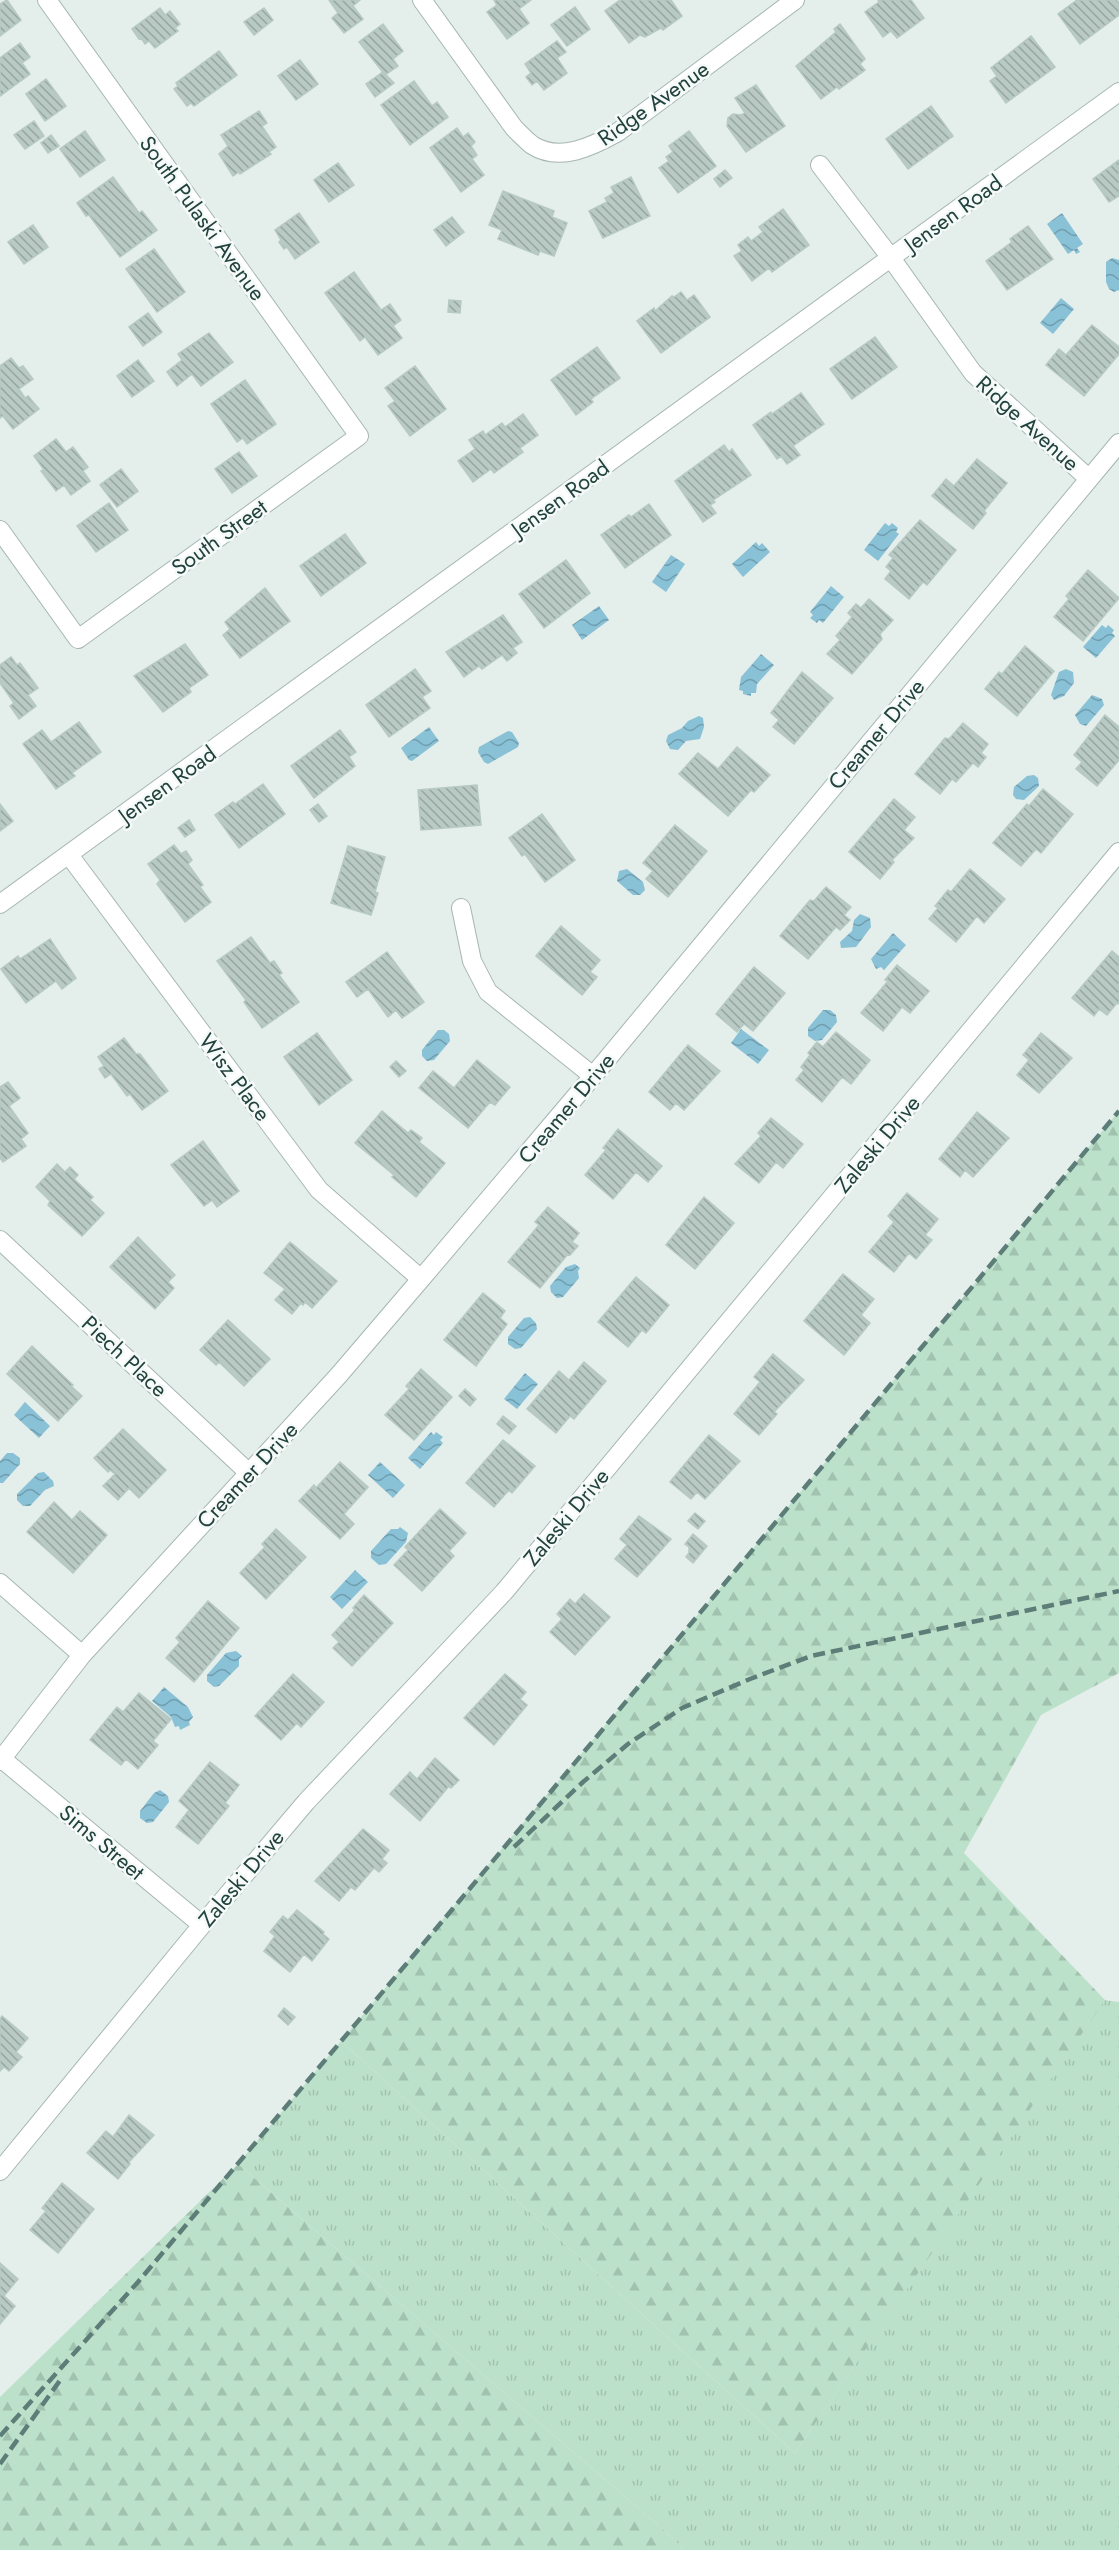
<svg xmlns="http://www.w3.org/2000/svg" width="1119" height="2550" viewBox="0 0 1119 2550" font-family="Jost,sans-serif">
	<defs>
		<pattern id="grass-tufts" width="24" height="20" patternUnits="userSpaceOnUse" patternTransform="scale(1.5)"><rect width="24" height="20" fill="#bce1ca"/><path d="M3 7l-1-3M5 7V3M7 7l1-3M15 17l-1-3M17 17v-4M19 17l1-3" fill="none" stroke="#a1c2ae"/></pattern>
		<pattern id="forest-firs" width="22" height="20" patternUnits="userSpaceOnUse" patternTransform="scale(1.5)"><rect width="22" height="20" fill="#bce1ca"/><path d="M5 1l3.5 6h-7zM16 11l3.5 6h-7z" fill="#a1c2ae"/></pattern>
		<pattern id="water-waves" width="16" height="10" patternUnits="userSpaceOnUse" patternTransform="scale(1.5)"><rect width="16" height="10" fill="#89c1d6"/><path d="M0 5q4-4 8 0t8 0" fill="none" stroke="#709eaf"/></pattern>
		<pattern id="building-back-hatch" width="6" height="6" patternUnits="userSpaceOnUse" patternTransform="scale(1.5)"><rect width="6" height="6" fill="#b9c9c4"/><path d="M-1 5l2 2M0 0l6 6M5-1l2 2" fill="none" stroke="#96a5a0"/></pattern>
	</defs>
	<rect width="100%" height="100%" fill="#e4eeeb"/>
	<path fill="url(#grass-tufts)" d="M1104,2000L1119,2002V2550H684L665,2531L238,2164L341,2041L795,2453Z"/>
	<path fill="url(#forest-firs)" d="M1119,1111V1673L1041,1715L964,1853L1105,2000L795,2453L341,2041Z
		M238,2164L665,2531L684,2550H0V2397Z"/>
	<path fill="url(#water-waves)" d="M1062,213L1083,244L1077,248L1080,252L1076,254L1074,250L1068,254L1047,224Z
		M1112,258L1119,260V290L1114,292L1109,289L1106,282V262Z
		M1061,298L1074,309L1053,334L1040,323Z
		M885,523L889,526L892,523L898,528L896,532L899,534L878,561L864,550Z
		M756,542L759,546L762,543L770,552L743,577L732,564Z
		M671,555L685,564L666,592L652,582Z
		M831,586L844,597L823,623L819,620L817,623L810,618L813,615L810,612Z
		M599,606L609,620L582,640L572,625Z
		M1102,625L1106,628L1108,625L1114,630L1112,633L1115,636L1096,658L1083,647Z
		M761,654L774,665L757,684L756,693H751V696L743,694V691L739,690L741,677Z
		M1066,669L1073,672L1074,683L1064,696L1054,700L1051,695L1059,672Z
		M1092,695L1102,699L1104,705L1086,726L1080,724L1075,715Z
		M699,716L703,718L704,727L700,739L686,741L678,750L670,749L666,741L668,735L682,728L688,721Z
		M429,727L439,741L412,761L409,760L401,748Z
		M508,731L512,732L519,743L518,747L488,764L484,762L478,752L479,747Z
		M1034,775L1038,778L1039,786L1024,800L1016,799L1013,795L1014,787L1027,776Z
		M627,869L643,882L645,890L640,895H633L617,881L619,871Z
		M860,914L870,918L871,927L856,947L841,948L840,942L852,931L854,920Z
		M893,933L906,945L884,970L881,967L876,969L871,959Z
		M823,1010H830L836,1015L837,1022L822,1040L815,1041L808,1036V1028Z
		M741,1029L769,1050L758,1064L731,1043Z
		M438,1030H444L449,1034L450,1041L434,1060L427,1061L422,1056V1050Z
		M575,1264L580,1268L578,1271L579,1278L563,1297L557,1298L551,1292L550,1286L566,1267Z
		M530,1317L536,1323L537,1329L521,1348L515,1349L508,1344V1337L524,1318Z
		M525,1373L538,1384L517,1409L504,1399Z
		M25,1402L50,1426L39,1438L14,1415Z
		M431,1432L434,1435L436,1432L443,1437L440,1440L443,1443L420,1469L408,1458Z
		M7,1453H13L20,1458V1464L3,1483H0V1461Z
		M380,1462L405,1485L393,1498L368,1475Z
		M44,1472L53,1481L54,1486L45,1490L30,1506H23L17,1500V1494L38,1473Z
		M400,1527L408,1533L406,1542L386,1564L379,1565L371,1558V1551L391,1529H398Z
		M355,1570L368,1582L342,1609L330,1597Z
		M236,1651L242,1656L239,1659V1666L219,1686L214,1687L207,1681V1675L226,1653Z
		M164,1687L188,1707L193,1717L189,1722L190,1725L180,1730L179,1726L175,1727L171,1717L152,1701Z
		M160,1790L168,1796L169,1802L153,1822L147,1823L140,1818V1811L154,1793Z"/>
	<path fill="url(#building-back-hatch)" stroke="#b6c9c3" stroke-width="1.5" d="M7,0L21,20L0,36V4Z
		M329,0H360L353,6L363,19L344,33L332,18L338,13Z
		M494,0H531L519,9L529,23L507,39L487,12L497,5Z
		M620,0H671L682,16L663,30L661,28L645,37L640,35L629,43L605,11Z
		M878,0H911L924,18L897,38L891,31L883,37L865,12L879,2Z
		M1077,0H1117L1119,3V15L1080,44L1058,14Z
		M575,7L590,29L567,46L551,25Z
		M160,8L165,15L170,11L180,24L175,28L178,31L155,48L149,41L145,44L141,38L139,39L132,29Z
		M264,8L273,20L254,35L244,22Z
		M383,24L403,51L393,59L398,66L385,75L359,42Z
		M840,24L865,59L860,64L865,70L839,89L837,87L821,99L796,66L836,32L834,29Z
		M1031,36L1055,67L1006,103L990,81L997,76L991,68Z
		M557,41L566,52L557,58L567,73L544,90L537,81L532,85L526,77L531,73L525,64Z
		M20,43L30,57L22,63L30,74L0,96V58Z
		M219,51L237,75L194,106L191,103L187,106L174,89L178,86L176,83Z
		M300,60L318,84L296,100L278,76Z
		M383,72L394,83L375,97L366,84Z
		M46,79L66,106L45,121L26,94Z
		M414,81L432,106L437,102L448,117L410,145L381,105Z
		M756,85L785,126L746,152L727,126L728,118L733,114L741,115L745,113L735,98Z
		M931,106L953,136L908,169L886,139Z
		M259,111L267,123L262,126L276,147L269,152L271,154L240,174L239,172L233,176L219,154L228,146L221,135Z
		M34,121L44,136L25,149L14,135Z
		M457,128L463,137L468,133L475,142L471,146L477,155L472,159L484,175L461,192L430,148Z
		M85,131L105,160L80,177L60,149Z
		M689,131L716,166L678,193L659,168L669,161L666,157L673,152L669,146Z
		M51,135L59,146L48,153L41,143Z
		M1119,160V196L1109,202L1093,179Z
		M338,163L354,185L329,202L314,180Z
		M725,170L732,178L720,187L714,179Z
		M113,177L139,213L142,211L157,230L120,257L89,215L86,216L77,203Z
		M631,177L650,216L603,238L589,211L607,202L605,198L614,193L611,187Z
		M503,191L554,211L552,217L567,223L554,256L540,251L538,255L498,239L502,230L489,225Z
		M783,209L809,245L772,272L769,268L752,281L734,256L742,251L738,245L748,237L751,241L763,232L759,227Z
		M299,213L319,242L295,259L287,247L284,249L279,242L281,240L275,230Z
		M452,217L464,232L446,246L434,230Z
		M33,225L48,247L24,264L8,242Z
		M1028,226L1053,259L1007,290L986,261L1012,242L1010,239Z
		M154,249L185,292L157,312L126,269Z
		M354,272L381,310L390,304L401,320L393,326L402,338L378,355L365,337L360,341L325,293Z
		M681,292L687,300L694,295L710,317L661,353L637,321L654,308L655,311L672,296L674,297Z
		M449,300L461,301L460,313L448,312Z
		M148,313L162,332L143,346L129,327Z
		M1092,325L1119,347V354L1084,396L1046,365L1059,349L1066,355Z
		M209,333L233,362L201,386L192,374L177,386L167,372L182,360L178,354Z
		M875,337L897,367L852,399L830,369Z
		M597,347L620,378L591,399L593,402L576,415L551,380Z
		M11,358L19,368L23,366L33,379L19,389L25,398L28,396L39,409L13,429L3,416L0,418V366Z
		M138,360L154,381L132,397L117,376Z
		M415,366L446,409L410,436L388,406L395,401L385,388Z
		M245,380L276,424L247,444L243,438L237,442L211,404Z
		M801,393L824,424L793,446L800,455L787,464L781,456L777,459L753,425L771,412L772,414Z
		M523,414L538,435L520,448L523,452L494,473L491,469L473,482L458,461L475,449L469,440L483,431L485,435L502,423L505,427Z
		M56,439L66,452L73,447L88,467L83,471L90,481L71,495L64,485L56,491L41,471L44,470L34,456Z
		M724,445L729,452L732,449L751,475L713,500L715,502L710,505L716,513L703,522L675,481Z
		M239,452L257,476L232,493L215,469Z
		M977,459L1007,483L984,511L986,513L973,529L932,496L946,479L954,486Z
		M121,469L138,491L117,507L100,485Z
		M109,503L128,530L96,552L77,526Z
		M649,504L671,535L625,568L601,535L629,515L631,517Z
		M920,520L956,550L927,585L923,582L909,599L885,579L891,571L886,567L893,558L889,555Z
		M345,534L366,563L321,596L300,566Z
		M566,560L590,593L544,628L519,594Z
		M1088,570L1119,598L1083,641L1054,617L1069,599L1066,596Z
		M265,588L290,621L240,658L223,635L230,629L225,622Z
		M869,599L893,620L880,634L882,639L852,674L827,654L840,640L836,636L852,617L848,613L856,604L861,608Z
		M503,615L522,642L513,648L517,653L507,661L502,655L482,669L479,666L464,677L446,652Z
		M185,644L208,675L189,688L191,692L163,712L134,676Z
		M1025,646L1054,671L1017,716L985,689L999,672L1002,674Z
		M11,657L17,665L20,663L38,688L28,695L36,706L19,719L10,706L14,703L0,683V665Z
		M415,669L431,691L422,697L430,708L389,737L366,705Z
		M802,672L833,698L794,744L773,727L779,720L771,713Z
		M1105,715L1119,727V760L1097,786L1076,769L1082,762L1074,755Z
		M79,722L101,752L72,773L75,776L56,789L23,744L42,730L51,742Z
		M963,723L988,744L981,753L986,757L978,767L973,763L956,782L952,779L940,794L915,774L945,738L949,739Z
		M340,730L356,752L349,757L355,766L314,798L291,766Z
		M737,747L770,775L754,792L751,790L728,816L679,774L698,753L718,769Z
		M263,784L285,814L239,848L215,815L233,802L235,804Z
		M477,785L481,825L421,830L418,790Z
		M1043,789L1073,814L1041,853L1036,849L1021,866L993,843L1027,804L1029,806Z
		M894,799L915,817L904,830L914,838L892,860L894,862L880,879L849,852Z
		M0,804L13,821L0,831Z
		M318,804L327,816L319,822L310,810Z
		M542,814L575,860L545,882L525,854L522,856L509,838Z
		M189,820L195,830L185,837L178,828Z
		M675,825L707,851L668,897L646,879L653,871L643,863Z
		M174,845L181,854L186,851L192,860L188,864L203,885L200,887L211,902L185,922L157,884L160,880L148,864Z
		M348,846L385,857L375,892L378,893L371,915L331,903Z
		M970,869L1005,899L984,923L977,916L956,942L929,919L938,908L935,906L948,890L951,892Z
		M826,887L851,907L844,915L850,920L840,930L836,927L808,959L780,936L810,900L814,901Z
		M561,926L600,960L590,972L597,977L582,995L536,956Z
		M251,937L270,963L274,961L282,973L279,975L299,1002L262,1028L244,1002L246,1000L217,961Z
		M50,939L76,978L62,989L56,981L26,1003L1,969L18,956L20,959Z
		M1112,951L1119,957V1004L1117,1003L1107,1015L1099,1009L1094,1016L1072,998Z
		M387,952L424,1002L402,1018L396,1010L388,1017L368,989L357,997L346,982Z
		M897,965L929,991L910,1013L902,1007L883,1031L861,1013L888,981L885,980Z
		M754,967L785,993L753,1031L744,1024L737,1032L716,1014Z
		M836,1032L870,1060L851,1084L842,1077L822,1102L796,1080L804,1070L801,1067L810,1055L808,1053L817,1042L823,1047Z
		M317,1033L352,1080L319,1105L284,1057Z
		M1041,1033L1072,1058L1039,1093L1017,1075L1029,1060L1023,1055Z
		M124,1038L136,1054H140L168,1091L142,1110L130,1094L127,1096L111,1074L105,1078L99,1069L104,1066L98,1057Z
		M688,1045L720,1071L684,1110L676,1103L670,1110L649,1092Z
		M477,1060L510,1087L495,1105L490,1102L468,1128L419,1088L433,1071L454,1088Z
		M396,1061L406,1071L399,1077L390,1067Z
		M8,1082L20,1098L9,1106L28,1133L21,1139L26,1146L3,1162L0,1158V1087Z
		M382,1111L408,1133L411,1130L422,1138L419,1142L445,1163L416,1197L392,1177L394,1175L355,1143Z
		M977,1112L1009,1138L973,1177L965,1170L960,1177L939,1159Z
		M771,1118L803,1144L783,1168L776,1162L759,1183L735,1164L761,1136L758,1133Z
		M618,1129L662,1166L648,1182L636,1172L613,1199L585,1175L606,1150L603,1148Z
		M203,1141L239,1191L217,1207L212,1200L204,1206L171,1165Z
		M57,1164L65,1172L70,1167L78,1175L74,1179L93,1197L90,1200L104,1213L82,1236L48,1205L50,1201L36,1187Z
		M907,1193L938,1219L925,1235L932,1240L916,1259L909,1253L894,1272L869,1252L894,1222L888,1216Z
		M704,1197L734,1223L695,1269L666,1245Z
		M548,1207L579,1233L572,1242L578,1246L570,1255L568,1254L540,1288L508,1262L539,1225L535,1222Z
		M138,1237L175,1275L168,1282L174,1288L155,1309L110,1267Z
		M290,1242L337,1281L312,1308L305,1302L303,1305L301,1303L292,1314L275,1300L285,1289L264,1273Z
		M843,1274L874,1299L861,1315L870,1323L844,1355L804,1321Z
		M636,1277L669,1305L646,1333L642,1330L628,1347L598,1322Z
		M483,1293L505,1311L500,1318L507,1324L476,1366L444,1340Z
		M228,1320L270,1359L244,1386L219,1362L216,1365L200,1350Z
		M32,1346L73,1385L71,1386L82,1396L58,1421L7,1374Z
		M773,1354L804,1380L774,1412L777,1414L759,1435L734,1414L760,1382L754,1377Z
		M584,1362L606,1381L574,1419L570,1416L556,1433L527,1409L559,1371L569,1380Z
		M421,1369L452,1397L414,1440L385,1415L409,1389L406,1386Z
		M465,1389L476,1399L470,1406L459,1396Z
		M503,1416L516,1426L509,1434L497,1424Z
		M123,1429L166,1470L139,1498L129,1488L118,1500L103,1486L115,1474L110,1470L108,1472L94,1458Z
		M709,1435L740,1461L705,1499L697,1492L691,1499L670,1482Z
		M503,1440L535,1466L512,1493L509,1490L494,1507L466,1483Z
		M340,1462L368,1487L344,1514L354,1524L340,1539L299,1501L314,1485L316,1488Z
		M54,1502L72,1520L80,1511L107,1535L73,1573L27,1532Z
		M440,1509L466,1533L449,1551L454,1556L422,1591L394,1565L408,1550L405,1547Z
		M695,1513L705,1521L698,1529L688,1521Z
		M639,1516L671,1539L637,1577L615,1559L627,1545L620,1539Z
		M276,1529L306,1557L266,1599L240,1573L265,1547L262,1544Z
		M693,1534L707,1546L693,1563L686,1557L689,1553V1547L685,1544Z
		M584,1594L610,1617L575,1655L550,1632L562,1619L557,1614L570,1599L575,1604Z
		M364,1595L393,1623L352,1666L333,1648L339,1642L332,1635L355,1610L353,1608Z
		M208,1601L239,1628L194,1682L166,1658L180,1642L176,1638Z
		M293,1674L324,1702L301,1727L297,1723L281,1740L255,1716Z
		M505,1674L526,1692L520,1699L527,1705L494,1745L464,1718Z
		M139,1693L171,1719L153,1741L158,1745L138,1769L126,1759L121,1765L90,1740L117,1707L123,1712Z
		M435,1758L459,1780L451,1788L449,1786L420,1821L390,1794L410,1772L417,1779Z
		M210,1762L239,1785L225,1803L229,1806L198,1844L176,1827L189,1810L179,1801Z
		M363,1829L389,1850L382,1859L387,1863L379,1872L374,1868L355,1890L351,1887L339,1901L315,1881Z
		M297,1910L324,1932L323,1934L329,1939L312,1961L304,1954L290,1972L264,1951L275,1936L270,1932L283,1916L288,1920Z
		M284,2008L295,2017L288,2025L278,2016Z
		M2,2016L28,2038L16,2052L22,2057L9,2071L4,2067L0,2071V2019Z
		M129,2115L154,2135L129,2162L130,2164L118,2179L87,2153L106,2131L113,2137Z
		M62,2183L94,2209L58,2253L30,2230L46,2211L42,2208Z
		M0,2263L18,2279L4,2296L15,2306L0,2324Z"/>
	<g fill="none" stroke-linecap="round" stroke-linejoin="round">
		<g stroke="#a6b7b3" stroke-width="20">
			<path id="minor" d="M422,0L514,128C520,134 526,140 532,145C560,163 593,146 618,132L795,0
				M820,165L891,258L973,373L1088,478
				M0,530L78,639L359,436L47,0
				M69,855L319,1190L421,1279
				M0,904L1119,92
				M461,908L472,961L488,992L593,1076
				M0,1240L249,1473
				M0,1583L82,1655
				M2,1759L202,1925
				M0,1761L82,1655L338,1376L421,1279L593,1076L1119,443
				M0,2171L202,1925L306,1802L504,1592L1119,852"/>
		</g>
		<use href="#minor" stroke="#fff" stroke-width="18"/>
		<path stroke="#5c7d78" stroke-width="4.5" stroke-dasharray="12 6" stroke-linecap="butt" d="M514,1847L583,1782L628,1744L682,1708L750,1679L811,1656L1119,1591
			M0,2436L138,2282L472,1886L1119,1111
			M0,2464L61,2379"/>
	</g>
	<g text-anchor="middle" stroke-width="5" stroke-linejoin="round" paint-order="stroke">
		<g font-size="22" fill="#22423d" stroke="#f5faf8">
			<text transform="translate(653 103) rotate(-35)" y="8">Ridge Avenue</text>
			<text transform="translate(953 213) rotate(-36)" y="8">Jensen Road</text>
			<text transform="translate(203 218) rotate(54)" y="8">South Pulaski Avenue</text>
			<text transform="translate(1028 423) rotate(42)" y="8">Ridge Avenue</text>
			<text transform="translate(560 498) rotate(-36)" y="8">Jensen Road</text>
			<text transform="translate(219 537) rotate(-36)" y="8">South Street</text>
			<text transform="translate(876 734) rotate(-50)" y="8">Creamer Drive</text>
			<text transform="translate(167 784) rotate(-36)" y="8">Jensen Road</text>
			<text transform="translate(235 1077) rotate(53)" y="8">Wisz Place</text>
			<text transform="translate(566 1108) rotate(-50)" y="8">Creamer Drive</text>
			<text transform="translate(877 1144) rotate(-50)" y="8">Zaleski Drive</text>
			<text transform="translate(125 1356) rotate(43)" y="8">Piech Place</text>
			<text transform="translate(247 1475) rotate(-47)" y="8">Creamer Drive</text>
			<text transform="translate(566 1517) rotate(-50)" y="8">Zaleski Drive</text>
			<text transform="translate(102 1842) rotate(40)" y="8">Sims Street</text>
			<text transform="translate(241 1878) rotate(-50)" y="8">Zaleski Drive</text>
		</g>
	</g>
</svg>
